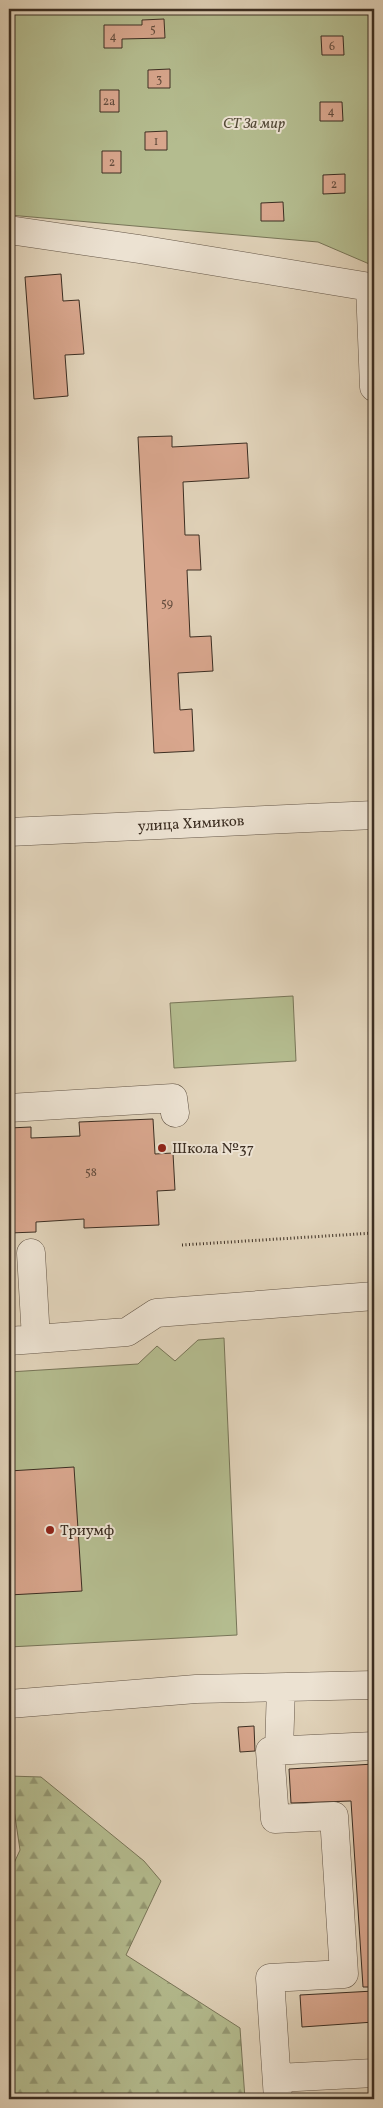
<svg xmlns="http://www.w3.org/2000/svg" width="383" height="2108" viewBox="0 0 383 2108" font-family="Vollkorn,serif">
	<defs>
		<pattern id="forest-firs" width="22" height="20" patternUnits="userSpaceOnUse" patternTransform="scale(1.25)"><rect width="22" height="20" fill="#b4bc8f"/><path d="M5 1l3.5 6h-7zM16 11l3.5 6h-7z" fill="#949974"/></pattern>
	</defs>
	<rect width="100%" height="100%" fill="#e1d3ba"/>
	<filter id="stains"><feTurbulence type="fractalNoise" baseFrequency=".004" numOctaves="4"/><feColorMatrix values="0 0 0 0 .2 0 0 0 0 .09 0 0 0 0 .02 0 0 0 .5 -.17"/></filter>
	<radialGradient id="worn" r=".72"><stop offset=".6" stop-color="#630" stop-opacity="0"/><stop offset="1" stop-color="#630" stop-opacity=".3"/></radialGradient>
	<path fill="url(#forest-firs)" stroke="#787558" d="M9,1776L41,1777L144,1861L161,1881L126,1955L240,2028L245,2099H9V1874L20,1850Z"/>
	<path fill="#b4bc8f" stroke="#787558" d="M9,9H374V266L318,242L9,215Z
		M293,996L296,1061L174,1068L170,1003Z
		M224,1338L237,1635L9,1647V1372L138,1364L157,1346L175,1361L198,1340Z"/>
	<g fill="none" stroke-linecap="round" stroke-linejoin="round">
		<path stroke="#747e7e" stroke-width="5.5" d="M9,2096L14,2099"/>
	</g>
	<path fill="#d8a68d" stroke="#3c2e22" d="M164,19L165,38L122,39V48H104V25H142V20Z
		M321,36H343L344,55H322Z
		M170,69V88H148V70Z
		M100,90H119V112H100Z
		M320,102H342L343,121H320Z
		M167,131V150H145V132Z
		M102,151H121V173H102Z
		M345,174V193L323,194V175Z
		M283,202L284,221H261V203Z
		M61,274L63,301L79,300L84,354L65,355L68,396L34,399L25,277Z
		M172,436V447L247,443L249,478L183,482L185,535H199L201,570H187L190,637L211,636L213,671L178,673L180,710L192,709L194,751L154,753L138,437Z
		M153,1119L155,1154L173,1153L175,1190L157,1191L159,1225L84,1228V1219L36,1222V1232L9,1233V1128L31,1127V1138L80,1136L79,1122Z
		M74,1467L82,1591L9,1595V1471Z
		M254,1726L255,1751L240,1752L238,1727Z
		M374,1764V1987H363L351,1801L291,1803L289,1769Z
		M374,1991V2022L302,2027L300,1995Z"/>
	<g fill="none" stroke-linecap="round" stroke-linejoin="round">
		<g stroke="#655748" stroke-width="29">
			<path id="minor" d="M9,230L139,249L370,287
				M374,288L370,287L374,387
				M9,832L374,815
				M9,1108L173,1098L175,1113
				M36,1339L127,1332L156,1313L374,1296
				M9,1341L36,1339L31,1253
				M9,1704L196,1689L374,1685
				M279,1750L281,1688
				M277,2078L374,2073
				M278,2099L270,1978L344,1974L334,1816L275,1819L270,1751L374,1746"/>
		</g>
		<path stroke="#3c2e22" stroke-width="3" stroke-dasharray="1 2.5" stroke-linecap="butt" d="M182,1245L374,1233"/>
		<use href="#minor" stroke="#ece2d2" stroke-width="28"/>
	</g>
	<g fill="#8f2418" stroke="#ece2d2" stroke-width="2">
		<circle cx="162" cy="1148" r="5"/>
		<circle cx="50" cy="1530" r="5"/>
	</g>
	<g text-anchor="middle" stroke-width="4" stroke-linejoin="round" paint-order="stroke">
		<g font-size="12" fill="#634c3d">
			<text x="153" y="33">5</text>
			<text x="113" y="40">4</text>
			<text x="332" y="50">6</text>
			<text x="159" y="83">3</text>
			<text x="109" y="105">2а</text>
			<text x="331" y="115">4</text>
			<text x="156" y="145">1</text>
			<text x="112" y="166">2</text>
			<text x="334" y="188">2</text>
			<text x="167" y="607">59</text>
			<text x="91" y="1176">58</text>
		</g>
		<g font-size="15" font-style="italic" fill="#544a38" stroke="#ece2d2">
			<text x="254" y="128">СТ За мир</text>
		</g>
		<g font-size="15" fill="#3c2e22" stroke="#ece2d2">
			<text transform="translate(191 823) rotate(-3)" y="5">улица Химиков</text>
		</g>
		<g font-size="15" fill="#3c2e22" stroke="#ece2d2" text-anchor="start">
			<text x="172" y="1153">Школа №37</text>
			<text x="60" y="1535">Триумф</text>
		</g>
	</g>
	<rect width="383" height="2108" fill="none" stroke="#e1d3ba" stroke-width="30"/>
	<rect x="10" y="10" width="363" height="2088" fill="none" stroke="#3c2e22" stroke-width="2.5"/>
	<rect x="15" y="15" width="353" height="2078" fill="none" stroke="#3c2e22"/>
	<rect width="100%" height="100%" filter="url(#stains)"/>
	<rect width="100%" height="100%" fill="url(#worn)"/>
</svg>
